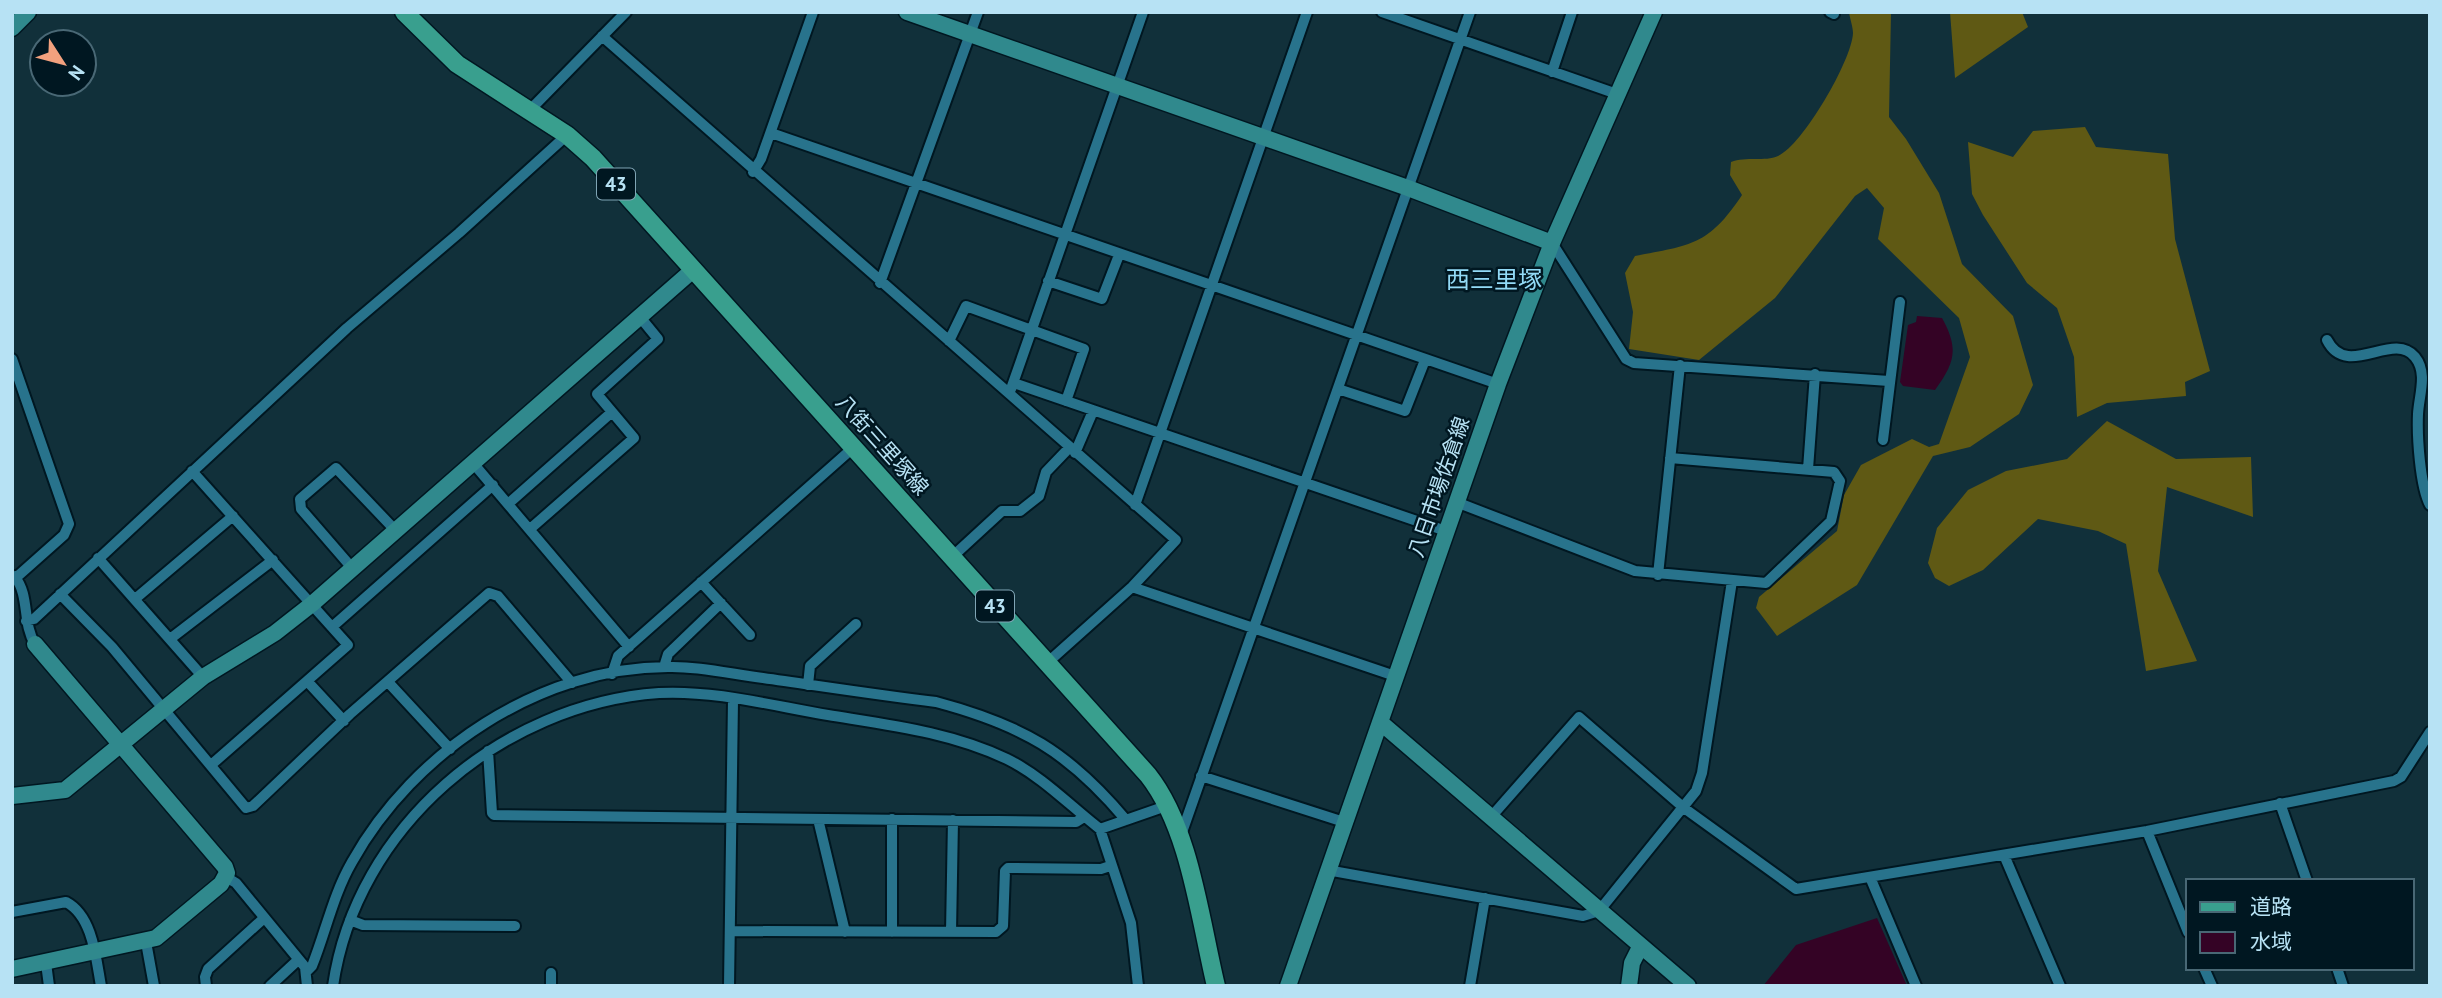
<svg xmlns="http://www.w3.org/2000/svg" width="2442" height="998" viewBox="0 0 2442 998" font-family="'PT Sans','Noto Sans JP',sans-serif">
	<rect width="100%" height="100%" fill="#11303a"/>
	<path fill="#5f5914" d="M1849,12H1891L1889,117L1906,139L1939,193L1962,264L2013,316L2033,385L2019,414L1970,447L1933,456L1857,585L1777,636L1756,608L1759,597L1837,531L1844,495L1861,465L1912,439L1929,447L1939,444L1970,357L1959,318L1878,239L1884,208L1867,188L1855,196L1775,298L1699,360L1629,349L1633,312L1625,273L1635,256C1691,245 1708,246 1742,195L1730,175L1731,162C1746,156 1765,162 1778,156C1803,145 1852,60 1853,33C1853,27 1850,19 1849,12Z
		M1950,12H2022L2028,27L1955,78Z
		M2085,127L2096,147L2168,154L2175,239L2210,371L2185,382L2186,396L2107,403L2077,417L2074,357L2057,308L2027,283L1983,215L1972,194L1968,142L2013,157L2033,131Z
		M2107,421L2176,459L2251,457L2253,517L2167,487L2158,571L2197,661L2146,671L2126,544L2098,531L2038,519L1983,570L1949,586L1935,578L1928,563L1937,528L1968,490L2006,471L2067,459Z"/>
	<path fill="#340325" d="M1917,316L1942,318C1959,349 1955,362 1935,390L1903,386L1900,382L1908,325L1916,322Z
		M1877,918L1907,986H1763L1796,945Z"/>
	<g fill="none" stroke-linecap="round" stroke-linejoin="round">
		<g stroke="#001721" stroke-width="14">
			<path id="street" d="M1382,12L1617,94
				M1830,12L1834,14
				M602,36L1176,540L1132,587L1047,663
				M1552,72L1572,12
				M529,111L626,12
				M771,133L1498,384
				M753,172L761,159L813,12
				M1552,243L1626,359L1634,363L1889,381
				M1048,281L1102,299L1119,255
				M880,283L978,12
				M2327,340C2347,380 2393,330 2415,357C2428,373 2419,395 2418,414C2417,436 2420,486 2430,505
				M949,341L966,306L1084,349L1066,401
				M12,359L69,524L64,535L19,575L12,577
				M1014,383L1446,531
				M1011,389L1143,12
				M1338,389L1405,411L1425,360
				M1883,440L1900,302
				M1075,453L1093,411
				M473,463L629,647
				M1808,469L1815,374
				M192,471L348,645L211,765
				M1456,502L1635,571L1766,583L1831,521L1840,481L1834,472L1670,458
				M508,504L612,412
				M1135,505L1307,12
				M530,529L634,438L597,394L658,339L640,317
				M952,557L1002,511H1020L1039,496L1046,472L1069,448
				M98,558L203,677
				M353,569L301,509L300,499L336,468L396,531
				M1658,575L1680,365
				M15,577C30,596 22,623 35,644
				M701,582L750,635
				M1132,587L1395,676
				M60,594L112,647L246,808L253,806L350,714L489,593L498,596L572,683
				M135,599L233,516
				M26,621L34,619L347,328L459,233L567,135
				M332,627L493,485
				M170,639L273,560
				M664,667L668,654L721,603
				M612,674L618,656L854,447
				M307,681L344,721
				M388,682L450,749
				M808,685L810,666L856,624
				M488,751L492,813L494,815L1076,822L1084,817
				M1201,776L1344,822
				M2280,803L2307,881
				M1491,817L1579,717L1684,808L1796,889L2147,831L2394,781L2401,777L2430,732
				M818,819L845,932
				M892,819V932
				M1100,829L1131,923L1138,986
				M2147,831L2188,932
				M1181,835L1470,12
				M2004,855L2060,986
				M1327,870L1583,916L1599,911L1696,791L1702,773L1732,581
				M226,877L236,883L305,967L307,986
				M1870,877L1916,986
				M12,912L66,902C93,916 96,959 101,986
				M350,920L363,925L515,926
				M730,931L996,932L1003,926L1005,871L1008,868L1101,869L1110,866
				M951,932L953,820
				M146,942L154,986
				M46,963L49,986
				M2204,968L2212,986
				M2337,968L2343,986
				M307,971L312,966C326,931 333,895 352,862C413,752 540,667 668,667C699,666 731,674 763,678C820,686 878,695 936,702C1022,725 1068,751 1126,820
				M206,986L205,977L208,969L263,919
				M270,986L298,960
				M333,986C356,827 502,704 659,693C714,690 774,706 828,715C889,725 950,732 1007,759C1043,777 1069,805 1100,829L1169,805
				M551,986V973
				M729,986L733,700
				M1470,986L1485,898"/>
		</g>
		<g stroke="#001721" stroke-width="19">
			<path id="secondary" d="M907,12L1408,188L1552,243
				M12,28L28,12
				M1380,722L1688,986
				M12,796L65,790L203,677L275,633L312,604L693,270
				M12,969L156,938L221,884L227,873L225,867L35,644
				M1288,986L1498,384L1552,243L1654,12
				M1629,986L1632,963L1640,947"/>
		</g>
		<g stroke="#001721" stroke-width="21">
			<path id="primary" d="M404,12L457,64L567,135L593,158L1148,775C1190,828 1200,920 1216,986"/>
		</g>
		<use href="#street" stroke="#28738c" stroke-width="10"/>
		<use href="#secondary" stroke="#30898d" stroke-width="16"/>
		<use href="#primary" stroke="#399f8e" stroke-width="18"/>
	</g>
	<g text-anchor="middle" stroke-width="5" stroke-linejoin="round" paint-order="stroke">
		<g fill="#001721" stroke="#80a5b5" stroke-width="2">
			<rect x="597" y="168.5" width="38" height="31" rx="5"/>
			<rect x="976" y="590.5" width="38" height="31" rx="5"/>
		</g>
		<g font-size="19" font-weight="bold" fill="#b7e2f4">
			<text x="616" y="191">43</text>
			<text x="995" y="613">43</text>
		</g>
		<g font-size="21" fill="#b7e2f4" stroke="#001721">
			<text transform="translate(882 445) rotate(48)" y="7">八街三里塚線</text>
			<text transform="translate(1439 487) rotate(-71)" y="7">八日市場佐倉線</text>
		</g>
		<g font-size="24" fill="#92daf6" stroke="#001721">
			<text x="1494" y="288">西三里塚</text>
		</g>
	</g>
	<rect width="2442" height="998" fill="none" stroke="#b7e2f4" stroke-width="28"/>
	<rect x="2186" y="879" width="228" height="91" fill="#001721" stroke="#496875" stroke-width="2"/>
	<rect x="2200" y="902" width="35" height="10" fill="#399f8e" stroke="#496875" stroke-width="2"/>
	<text x="2250" y="914" font-size="21" fill="#b7e2f4">道路</text>
	<rect x="2200" y="932" width="35" height="21" fill="#340325" stroke="#496875" stroke-width="2"/>
	<text x="2250" y="949" font-size="21" fill="#b7e2f4">水域</text>
	<g transform="translate(63 63) rotate(126)"><circle r="33" fill="#001721" stroke="#496875" stroke-width="2"/>
	<path d="M0-5L12 26L0 18L-12 26Z" fill="#f2a17e"/>
	<text y="-10" font-size="19" font-weight="bold" text-anchor="middle" fill="#b7e2f4">N</text>
	</g>
</svg>
